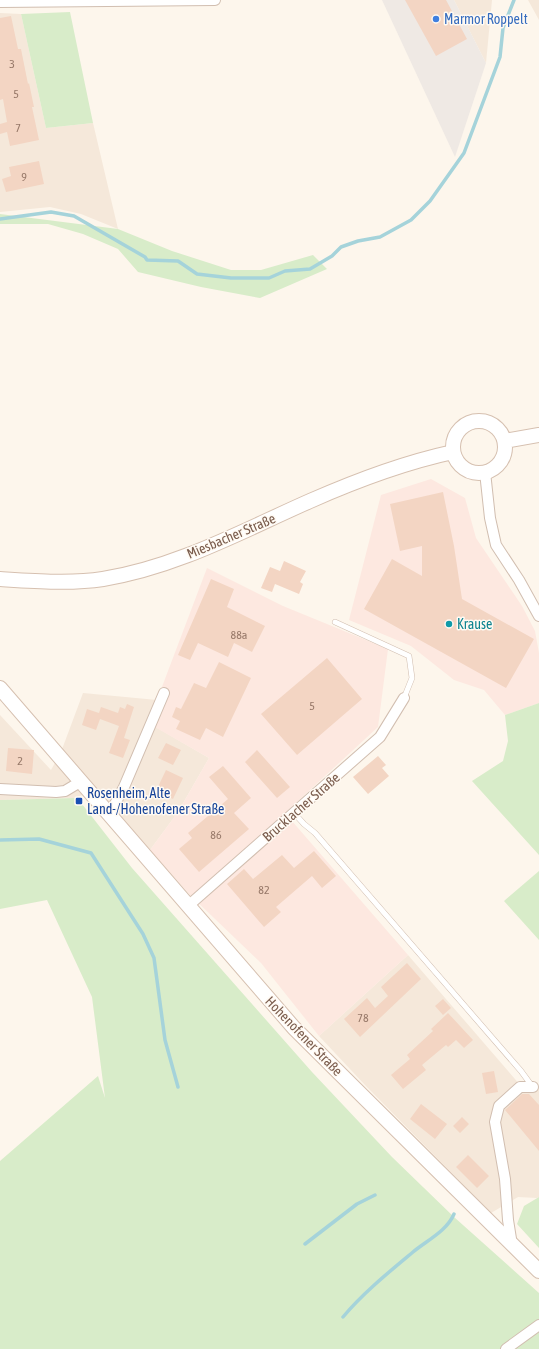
<svg xmlns="http://www.w3.org/2000/svg" width="539" height="1349" viewBox="0 0 539 1349" font-family="'Asap Condensed',sans-serif">
	<rect width="100%" height="100%" fill="#fdf6ec"/>
	<path fill="#f5e8da" d="M454,0H492L486,63Z
		M528,0H539V20Z
		M0,13L21,14L46,128L93,123L118,229L81,214L50,207L0,212Z
		M83,693L157,700L147,722L209,758L178,812L150,850L97,789L75,798L0,800V715L51,770L61,752Z
		M408,955L521,1086L539,1087V1197L537,1198L518,1197L491,1213L365,1085L319,1036Z"/>
	<path fill="#fde8e0" d="M431,479L465,498L476,538L522,606L535,631L539,653V703L505,715L484,690L454,680L411,646L349,620L381,495Z
		M207,568L283,606L388,649L378,727L285,813L408,955L319,1036L261,963L190,895L150,850L178,812L209,758L146,722L157,700Z"/>
	<path fill="#efe9e4" d="M382,0H454L486,63L455,157Z"/>
	<path fill="#d8ecc9" d="M70,12L93,123L46,128L21,14Z
		M0,214L118,229L172,251L231,270H261L313,255L327,269L260,298L201,287L138,272L118,249L83,234L48,224H0Z
		M539,703V855L472,781L503,761L508,741L505,715Z
		M75,798L82,804L132,868L312,1072L392,1157L454,1217L539,1293V1349H0V1161L98,1076L105,1098L92,997L47,900L0,909V800Z
		M539,871V940L504,901Z
		M539,1197V1248L517,1224L524,1206Z"/>
	<g fill="none" stroke-linecap="round" stroke-linejoin="round">
		<path stroke="#a5d3da" stroke-width="3.5" d="M0,219L51,212L74,216L145,257L147,260L178,261L197,274L231,278H269L285,271L310,269L332,256L341,247L358,241L380,237L411,220L430,201L464,153L500,57L503,28L514,0
			M0,840L39,839L91,853L143,934L154,958L165,1040L178,1087
			M305,1244L357,1204L375,1195
			M343,1317C363,1293 389,1272 413,1252C426,1241 447,1231 454,1214"/>
	</g>
	<path fill="#f3d5c3" d="M405,0H446L467,39L436,56Z
		M11,16L18,49H21L28,84L29,83L34,107H32L39,140L10,146L7,132L0,134V124L7,122L3,99L0,100V18Z
		M39,161L44,184L6,192L2,179L11,176L9,167Z
		M443,492L454,546L462,599L534,639L506,688L364,609L392,559L422,576V546L400,551L390,504Z
		M284,561L306,571L300,582L303,584L299,594L275,584L272,592L261,588L270,567L280,571Z
		M211,579L234,589L227,607L265,626L252,652L234,643L228,657L198,643L190,660L178,655Z
		M327,658L362,699L297,755L261,714Z
		M219,662L251,678L223,737L206,728L200,740L176,729L180,721L172,717L176,707L181,709L194,683L206,688Z
		M127,704L134,707L124,738L130,740L123,758L109,753L119,726L100,719L96,730L82,725L87,709L99,713L101,707L118,713L120,707L125,709Z
		M166,743L181,750L173,765L158,758Z
		M8,748L34,750L32,774L6,771Z
		M257,750L290,787L277,798L245,762Z
		M378,756L386,765L382,768L389,776L368,794L353,777Z
		M223,766L251,798L234,813L249,829L199,872L179,849L192,838L188,833L228,799L209,777Z
		M166,770L183,778L173,799L156,791Z
		M314,851L336,876L322,888L312,876L276,907L281,912L264,927L227,884L244,869L253,879L282,855L294,868Z
		M407,963L421,979L360,1037L344,1019L367,998L375,1008L388,996L381,987Z
		M443,999L451,1008L443,1015L435,1006Z
		M448,1013L473,1040L464,1048L456,1040L448,1047L446,1045L422,1065L426,1070L403,1089L391,1075L410,1059L407,1055L433,1031L431,1029Z
		M494,1071L498,1092L486,1094L482,1073Z
		M522,1094H529L539,1105V1151L505,1110Z
		M421,1104L447,1124L435,1139L410,1119Z
		M462,1117L469,1124L460,1133L453,1126Z
		M468,1155L489,1176L477,1188L456,1167Z"/>
	<g fill="none" stroke-linecap="round" stroke-linejoin="round">
		<g stroke="#d1beb0" stroke-width="6">
			<path id="service" d="M335,622L409,656L412,678L404,698
				M294,813L304,824L315,833L521,1071L532,1086"/>
		</g>
		<g stroke="#d1beb0" stroke-width="12">
			<path id="minor" d="M0,2L215,0
				M485,472L490,518L496,545L519,580L539,616
				M0,789L56,792L65,791L80,782
				M109,815L124,787L164,693
				M188,906L380,737L404,698
				M512,1245L508,1220L505,1179L495,1122L499,1106L520,1087H533
				M506,1349L539,1325"/>
		</g>
		<g stroke="#d6c0b0" stroke-width="16">
			<path id="secondary" d="M453 447a26 26 0 1 1 52 0a26 26 0 1 1-52 0Z
				M505,441L539,435
				M0,579C32,581 71,584 103,579C177,567 242,531 310,501C353,482 407,462 453,452
				M0,688L294,1028L539,1271"/>
		</g>
		<use href="#service" stroke="#fff" stroke-width="5"/>
		<use href="#minor" stroke="#fff" stroke-width="10"/>
		<use href="#secondary" stroke="#fff" stroke-width="14"/>
	</g>
	<circle fill="#3f7fe0" stroke="#fffaf3" stroke-width="1.5" cx="436" cy="19" r="4"/>
	<circle fill="#0f9aa8" stroke="#fffaf3" stroke-width="1.5" cx="449" cy="624" r="4"/>
	<rect fill="#1a4fb4" stroke="#fffaf3" stroke-width="1.5" x="75" y="797" width="8" height="8" rx="2"/>
	<g text-anchor="middle" stroke-width="3" stroke-linejoin="round" paint-order="stroke">
		<g font-size="12" fill="#987a6a">
			<text x="12" y="68">3</text>
			<text x="16" y="98">5</text>
			<text x="18" y="132">7</text>
			<text x="24" y="181">9</text>
			<text x="239" y="639">88a</text>
			<text x="312" y="710">5</text>
			<text x="20" y="765">2</text>
			<text x="216" y="839">86</text>
			<text x="264" y="894">82</text>
			<text x="363" y="1022">78</text>
		</g>
		<g font-size="14" fill="#366cbe" stroke="#fffaf3" text-anchor="start">
			<text x="444" y="24">Marmor Roppelt</text>
		</g>
		<g font-size="14" fill="#7a5c4d" stroke="#fffaf3">
			<text transform="translate(231 536) rotate(-23)" y="5">Miesbacher Straße</text>
			<text transform="translate(301 807) rotate(-41)" y="5">Brucklacher Straße</text>
			<text transform="translate(304 1036) rotate(46)" y="5">Hohenofener Straße</text>
		</g>
		<g font-size="14" fill="#0d838f" stroke="#fffaf3" text-anchor="start">
			<text x="457" y="629">Krause</text>
		</g>
		<g font-size="14" fill="#164399" stroke="#fffaf3" text-anchor="start">
			<text x="87" y="798">Rosenheim, Alte<tspan x="87" dy="16">Land-/Hohenofener Straße</tspan></text>
		</g>
	</g>
</svg>
